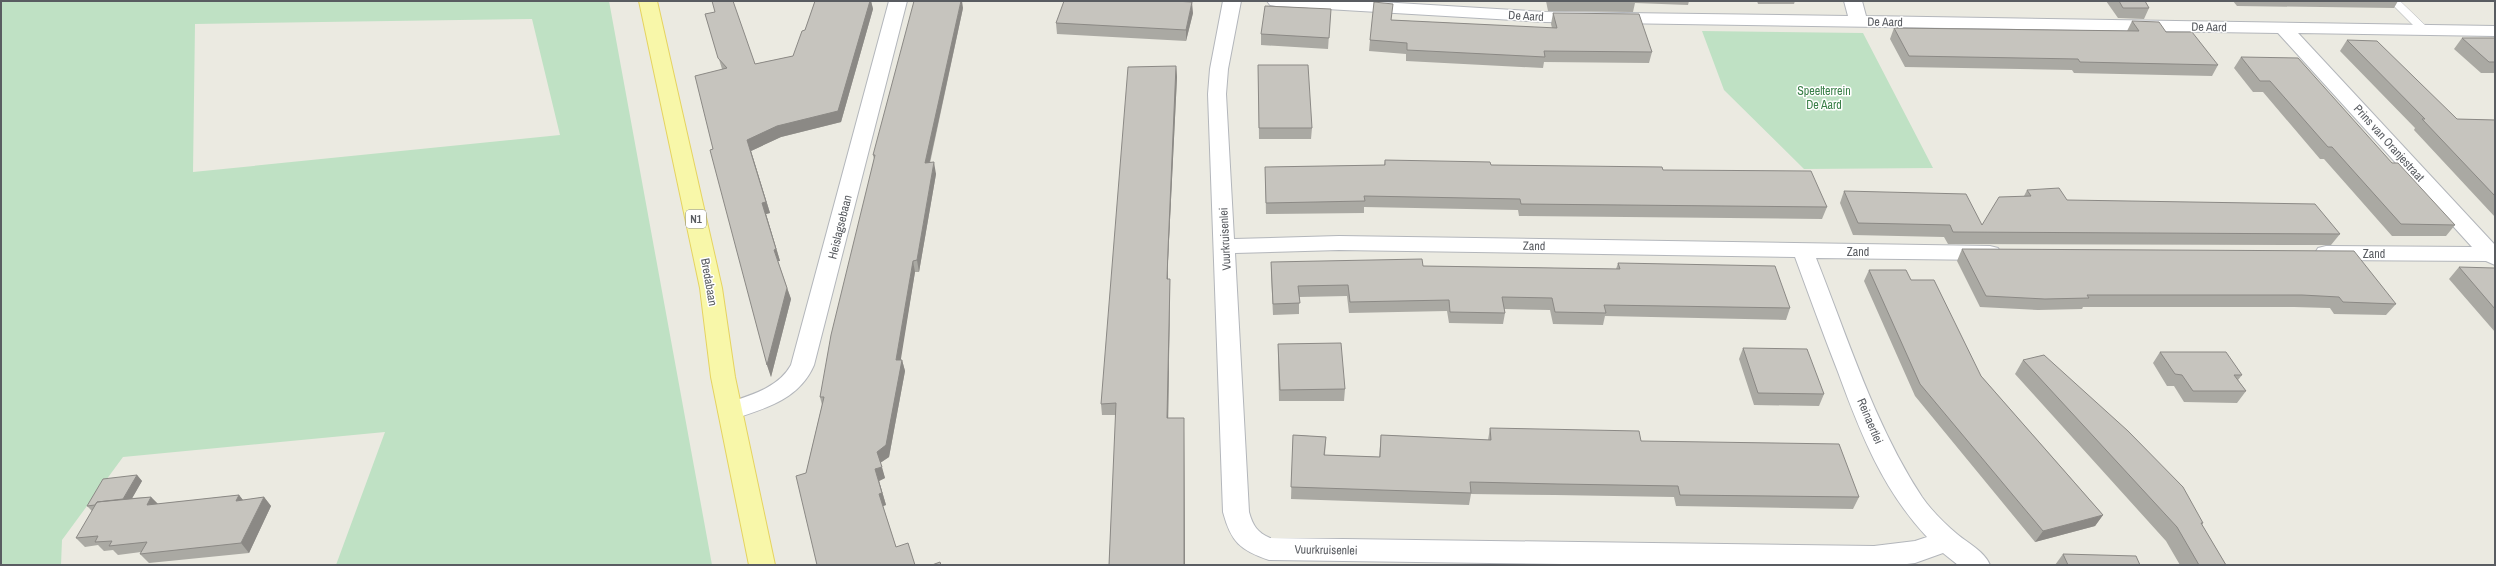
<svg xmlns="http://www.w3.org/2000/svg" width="2496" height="566" viewBox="0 0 2496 566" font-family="'Archivo Narrow',sans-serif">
	<rect width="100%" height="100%" fill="#ebeae1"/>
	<path fill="#bfe1c4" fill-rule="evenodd" d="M1,1H609L712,565H336L385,432L123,457L62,540L61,565H1ZM532,19L560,135L193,172L195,24Z
		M1702,31L1863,33L1933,168L1804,169L1724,90Z"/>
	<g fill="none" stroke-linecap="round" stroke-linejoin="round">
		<g stroke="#b3b6bb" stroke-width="1">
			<path id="service" d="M2389,1H2400L2428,28V32H2420Z"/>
		</g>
		<g stroke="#b3b6bb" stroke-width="2">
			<path id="minor" d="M889,1H907L814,365C799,400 764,409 730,420L721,417L718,411L721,405C746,396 777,390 791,365Z
				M1223,1H1241L1228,69L1226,94L1234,239L1339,236L1990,246L1998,248L2001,253L1998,258L1990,260L1816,258C1848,338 1874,424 1922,497C1931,510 1945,524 1957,534C1969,544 1984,551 1990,565H1958L1943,553L1915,563L1899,565H1643L1269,560C1240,550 1231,542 1223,512L1208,94L1210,69ZM1339,250L1795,257C1809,295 1823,334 1838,372C1860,432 1882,489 1927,537L1915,541L1874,546L1270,538C1257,532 1253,526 1249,512L1235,253Z
				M1267,1H1364L1545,12L1848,16L1844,1H1862L1866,16L2495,26V36L2298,33L2495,245V265L2486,261L2326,260L2318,258L2315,253L2318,248L2326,246L2472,247L2278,33L1545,22L1276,6L1270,5Z"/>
		</g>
		<g stroke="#e5d360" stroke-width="2">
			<path id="primary" d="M639,1H657L722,288L735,377L775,565H749L711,377L700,288Z"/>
		</g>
		<use href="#service" fill="#fff" fill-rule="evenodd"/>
		<use href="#minor" fill="#fff" fill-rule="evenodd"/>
		<use href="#primary" fill="#f8f7a9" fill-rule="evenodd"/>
	</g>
	<path fill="#aaa9a3" d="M815,1H871L873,9L841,122L781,137L751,151L770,213L766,214L780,261H778L791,299L771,377L767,365L713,149L722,69L705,14L755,64L793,56L805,30Z
		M1546,1H1689L1688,5L1635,3L1633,12L1548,11Z
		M1757,1H1795L1794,4H1758Z
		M1955,1H2067V2H1955Z
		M2106,1H2145L2149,8L2144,19L2118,18Z
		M2233,1H2398L2394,8L2237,6Z
		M963,8L930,163L936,174L919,272H915L900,360H902L905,371L889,457L880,463L885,478L879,481L886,505L883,506L896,547L915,565L806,473L822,405L820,397L874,159L873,155Z
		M1193,13L1186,41L1057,34L1056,23Z
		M1553,13L1652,52L1649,63L1544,62L1543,68L1406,61V54L1369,51L1370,40L1391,20L1552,28L1551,24Z
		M1330,20L1328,49L1261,45V34Z
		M2132,21L2166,32L2218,65L2212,76L2074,73L2072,70L1905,67L1890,39L1894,28L2127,31Z
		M2462,38H2495V73H2481L2454,49Z
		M2347,40L2457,119L2495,120V217L2414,130L2415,128L2340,51Z
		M2241,57L2392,163L2455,225L2446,236H2392L2324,159H2320L2263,92H2253L2234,68Z
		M1258,65L1312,128L1311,139H1259Z
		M1176,66L1177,77L1168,261V279H1170V290L1168,418L1184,429L1185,565H1109L1116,415H1102L1101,404Z
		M1385,160L1491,165L1663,170L1827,207L1822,219L1519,216L1518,210L1364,207V213L1266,214L1265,167L1384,165Z
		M2027,190L2067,200L2340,234L2331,245L1948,244L1944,237L1853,235L1840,203L1844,191L1982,225L2024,196Z
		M1962,249L2396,304L2386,315L2334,314L2330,308L2294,307H2083L2082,309L2038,310L1980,307L1957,261Z
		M1271,262L1423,266L1616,269L1618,263L1790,308L1786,320L1605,316L1603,325L1553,324L1550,310L1504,309L1505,313L1503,324L1449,323L1447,311L1349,313L1347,296L1299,297V314L1273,315L1271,273Z
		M2459,267L2495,269V332L2449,279Z
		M1869,270L1911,280L1981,376L2103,515L2095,526L2035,542L1915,396L1864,281Z
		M1278,344L1345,389L1344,401H1279L1278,356Z
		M1743,348L1824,394L1819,406L1754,405L1739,359Z
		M2160,352L2242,375L2238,380L2246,391L2237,403L2184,402L2174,386H2167L2153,363Z
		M2023,360L2203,523L2202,525L2226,565H2180L2166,541L2015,374Z
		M1490,428L1641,441L1859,497L1853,509L1676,506L1674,497L1555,495L1471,494L1469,505L1291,499L1293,435L1326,437L1325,455L1379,457L1381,435L1488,440Z
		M137,475L142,481L132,498L151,497L158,504L239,495L243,500L264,497L271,506L249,553L149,563L140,554L141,552L118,555L113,550L104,551L98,545L85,547L76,538L92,511L87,506Z
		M2063,554L2140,565H2055Z"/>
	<path fill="#8b8985" d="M870,1H871L873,9L841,122L781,137L751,151L770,213L766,214L780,261H778L774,250L762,203L747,140Z
		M961,1H962L963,8L927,174L925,163Z
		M1192,2L1193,13L1186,41V30Z
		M1176,66L1177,77L1168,261V290L1167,279L1168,250Z
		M934,162L936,174L919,272L917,260Z
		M913,261L915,272L899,371L896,360Z
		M1170,279V290L1168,430L1167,418Z
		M787,288L791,299L771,377L767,365Z
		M902,360L905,371L889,457L880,463L877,452Z
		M1184,418V429L1185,565H1184Z
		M882,467L885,478L879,481L886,505L883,506L879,494L875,469Z
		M137,475L142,481L126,509L121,503Z
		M239,495L246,504L236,501Z
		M151,497L160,506L147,505Z
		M264,497L271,506L249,553L241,543Z
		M2103,515L2095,526L2035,542L2043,531Z"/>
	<path fill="#c6c4be" stroke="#8b8985" d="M712,1H733L755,64L793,56L802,31L805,30L815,1H870L838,111L777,126L747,140L766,202L762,203L776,249L774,250L787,288L767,365L710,150L713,149L695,76L727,68L718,58L705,14L715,12Z
		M914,1H961L925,163L934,162L917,260L913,261L896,360H902L886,445L877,452L882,467L875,469L882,493L879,494L896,547L908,543L915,565H817L796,476L806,473L824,397H820L831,335L875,155H873Z
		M1064,1H1174L1192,2L1186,30L1056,23Z
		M2119,1H2145L2149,8H2123Z
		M1374,2L1393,4L1391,20L1557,28L1553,13L1639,14L1652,52L1544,51L1545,57L1407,50V43L1370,40Z
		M1265,6L1331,9L1329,38L1261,34Z
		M2132,21L2159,22L2166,32H2192L2218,65L2080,62L2078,59L1909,56L1894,28L2139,31Z
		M2462,38H2495V62H2489Z
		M2347,40L2377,41L2457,119L2495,120V196L2422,119H2425Z
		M2241,57L2298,58L2392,163H2398L2455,225L2401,224L2332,147H2328L2270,81H2260Z
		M1258,65H1308L1312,128H1259Z
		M1176,66L1168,250L1167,279H1170L1167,418H1184V565H1109L1116,403L1101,404L1128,67Z
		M1385,160L1490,162L1491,165L1662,167L1663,170L1811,171L1827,207L1521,204L1520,199L1364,196L1365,201L1266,203L1265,167L1385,165Z
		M2059,188L2067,200L2315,204L2340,234L1953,232L1950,225L1858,223L1844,191L1966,194L1982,225L1999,197L2031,196L2027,190Z
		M1962,249L2354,251L2396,304L2343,302L2339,297L2302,295H2087L2089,298L2045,299L1986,296Z
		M1422,259L1423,266L1620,269L1618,263L1775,266L1790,308L1604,305L1606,313L1555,312L1552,298L1502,297L1505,313L1450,312L1449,300L1350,302L1348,285L1298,286L1300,303L1273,304L1271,262Z
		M2459,267L2494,268L2495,269V309Z
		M1869,270H1906L1911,280H1934L1981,376L2103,515L2043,531L1920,384Z
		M1341,343L1345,389L1280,390L1278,344Z
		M1743,348L1807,349L1824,394L1758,393Z
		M2160,352H2226L2242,375H2234L2246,391H2193L2182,375L2175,374Z
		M2044,355L2128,431L2183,487L2203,523H2201L2226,565H2199L2177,527L2023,360Z
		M1490,428L1639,431L1641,441L1839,444L1859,497L1680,495L1678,486L1558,484L1470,482L1471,493L1291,487L1293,435L1326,437L1324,455L1380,457L1381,435L1491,440Z
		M137,475L123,499L97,502L95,505L87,506L103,479Z
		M239,495L236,501L264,497L241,543L140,554L147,542L109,546L112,541L95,542L98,536L76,538L97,502L151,497L147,505Z
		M2063,554L2136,556L2140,565H2068Z
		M940,562L941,565H932Z"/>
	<g text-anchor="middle" stroke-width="3" stroke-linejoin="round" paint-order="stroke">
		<rect fill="#fff" stroke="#8b8d90" stroke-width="1" x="686" y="210" width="20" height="18" rx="3"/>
		<g font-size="11" font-weight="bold" fill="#595c61">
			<text x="696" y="223">N1</text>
		</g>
		<g font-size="12" fill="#595c61" stroke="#fff">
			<text transform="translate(1526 16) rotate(3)" y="4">De Aard</text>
			<text transform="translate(1885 22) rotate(1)" y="4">De Aard</text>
			<text transform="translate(2209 27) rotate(1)" y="4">De Aard</text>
			<text transform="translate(2389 143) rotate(48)" y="4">Prins van Oranjestraat</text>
			<text transform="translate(840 227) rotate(-76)" y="4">Heislagsebaan</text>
			<text transform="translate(1225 239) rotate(-93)" y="4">Vuurkruisenlei</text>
			<text transform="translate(1534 246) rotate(1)" y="4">Zand</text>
			<text x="1858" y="256">Zand</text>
			<text x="2374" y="258">Zand</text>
			<text transform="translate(709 282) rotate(80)" y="4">Bredabaan</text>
			<text transform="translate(1870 421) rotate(67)" y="4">Reinaertlei</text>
			<text transform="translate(1326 550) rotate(1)" y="4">Vuurkruisenlei</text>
		</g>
		<g font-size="12" fill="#3a7f48" stroke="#fff">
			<text x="1824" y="95">Speelterrein<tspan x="1824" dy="14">De Aard</tspan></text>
		</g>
	</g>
	<rect width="2496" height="566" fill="none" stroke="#595c61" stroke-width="4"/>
</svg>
